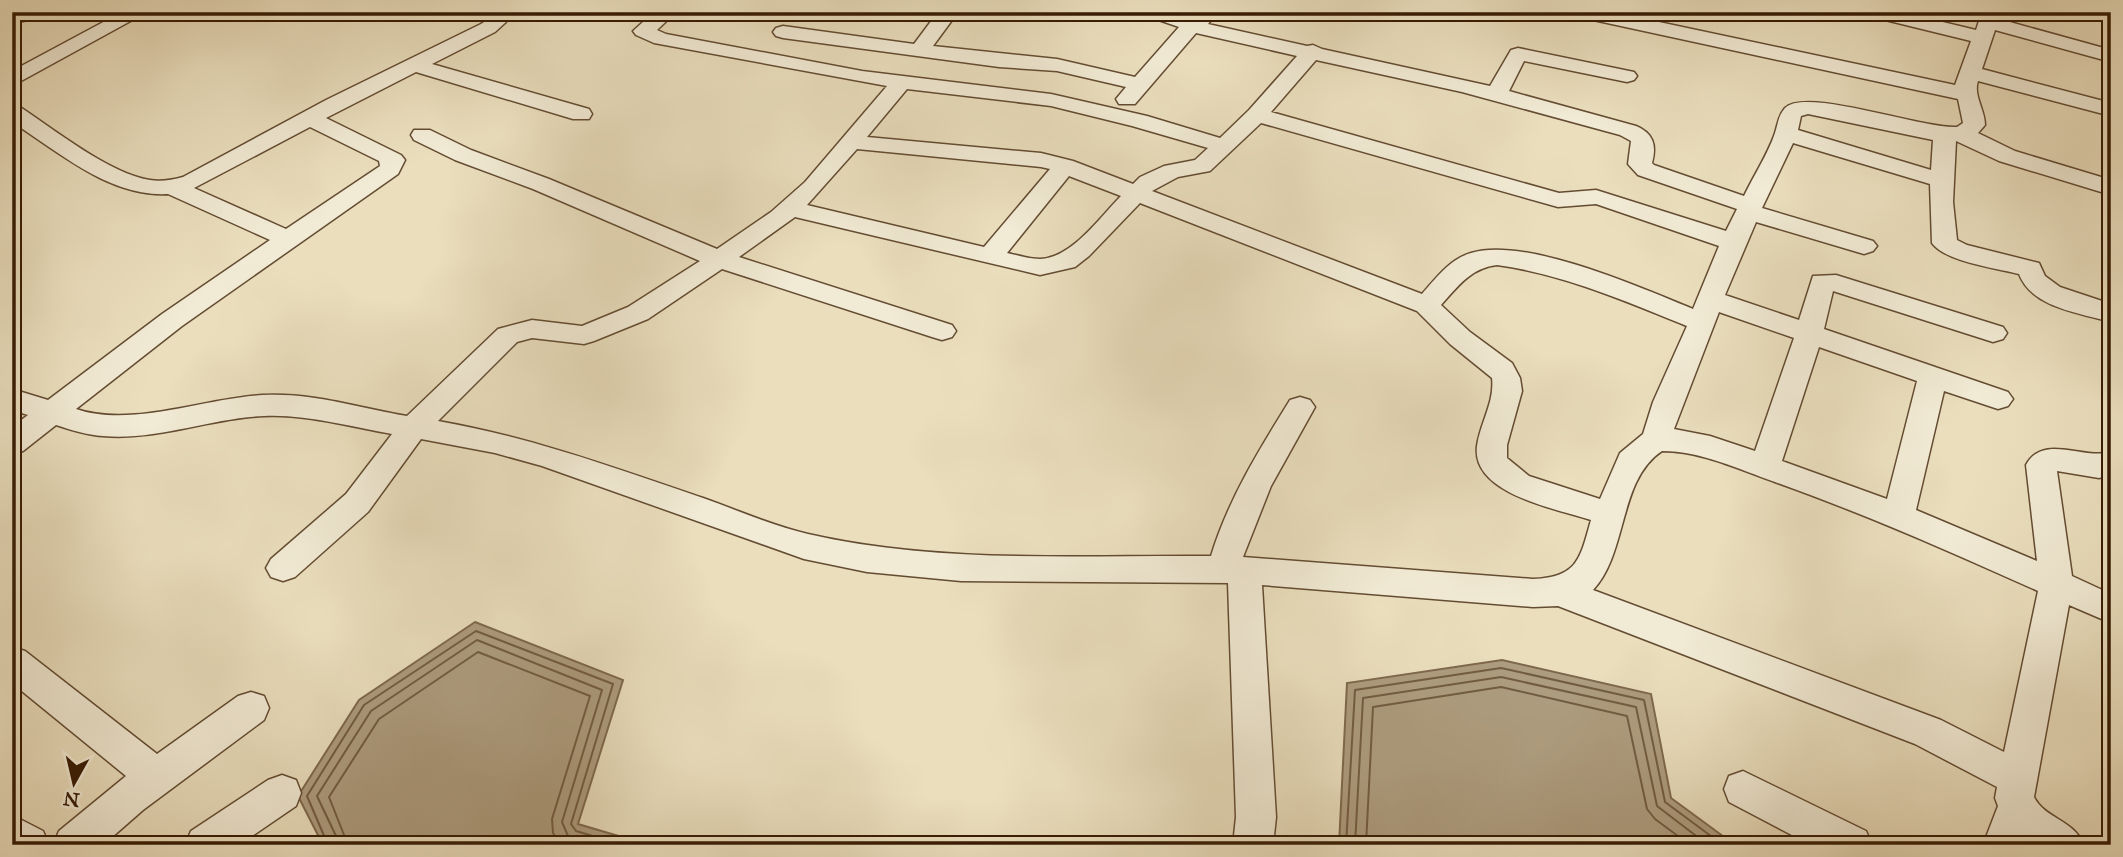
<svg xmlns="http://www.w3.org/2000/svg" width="2123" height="857" viewBox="0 0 2123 857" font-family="'IM FELL Great Primer',serif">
	<rect width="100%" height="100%" fill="#eadebd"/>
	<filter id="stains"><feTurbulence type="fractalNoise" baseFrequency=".00286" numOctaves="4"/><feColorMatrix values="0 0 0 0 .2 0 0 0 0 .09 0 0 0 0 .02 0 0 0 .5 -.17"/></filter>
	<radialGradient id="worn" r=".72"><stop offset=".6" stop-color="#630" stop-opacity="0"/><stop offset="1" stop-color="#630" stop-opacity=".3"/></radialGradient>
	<path fill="#ad9c7e" stroke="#7e684d" stroke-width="2" d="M475,622L623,680L578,824L649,845H323L298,796L359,700Z
		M1502,660L1651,694L1671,798L1735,845H1339L1347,683Z"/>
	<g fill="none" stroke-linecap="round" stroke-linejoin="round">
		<path stroke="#725c41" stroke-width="2" d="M328,845L307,796L364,705L476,631L613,684L571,824L576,831L623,845
			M337,845L336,836L317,796L371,711L477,640L602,690L562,822L568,836L591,845
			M348,845L329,797L379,719L478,652L590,696L552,819L553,833L562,845
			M1346,845L1355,690L1501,668L1644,700L1665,802L1723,845
			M1355,845L1363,698L1501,677L1636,707L1657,806L1708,845
			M1366,845L1373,707L1501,687L1627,716L1647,809L1655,819L1690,845"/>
		<g stroke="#644c32" stroke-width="3">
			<path id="minor" d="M12,12H53L50,16L12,23Z
				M122,12H147L12,86V71Z
				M483,12H505L506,22L495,32L432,64L589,109L592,114L589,119H573L416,72L326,118L401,155L405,160L398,174L182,326L76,409C131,428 205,398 263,395C310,392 361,408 407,416L498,329L532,320L582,326L628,307L700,261L533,189L455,160L414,140L411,135L414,130H430L471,150L549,179L717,249L771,212L805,182L887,86L654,43L636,35L633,31L654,12H676L657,30L666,34L862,71L1051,94L1147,116L1220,138L1249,110L1297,56L1196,33L1135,104H1119L1116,99L1126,87L1057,71L999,67L783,38L776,36L773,32L776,28L783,26L914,44L938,12H958L933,46L1057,59L1135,77L1179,27L1147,16L1144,12H1174L1191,18L1197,12H1218L1208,24L1307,46L1313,45L1322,49L1490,86L1511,50L1518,48L1634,72L1637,76L1634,80L1627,82L1524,61L1509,91L1636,126C1653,133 1657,145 1652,163L1654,165L1744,196C1754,175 1768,154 1775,133C1778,124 1778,116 1785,108C1806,87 1922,129 1957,127L1963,123L1958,99L1584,18L1574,12H1612L1955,85L1971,41L1869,16L1866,12H1901L1976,30L1982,12H2002L1999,19L2111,50V62L1995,30L1982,69L2111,103V116L1978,81C1973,95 1985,110 1985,125L1978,133L2015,151L2111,180V195L1999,161L1956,141L1953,202L1957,240L1967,245L2039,263L2045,276L2060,287L2111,304V322C2080,313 2032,308 2019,274C1996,268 1946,262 1932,243L1930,184L1793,143L1762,208L1873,241L1877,246L1873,251L1864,254L1756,222L1725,295L1799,320L1813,276L1836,275L2003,327L2007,333L2003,339L1993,342L1833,291L1824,329L2008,392L2013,399L2008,406L1998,409L1944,391L1916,510L2037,561L2026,465C2043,433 2083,460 2111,452V475L2099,478L2057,471L2072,576L2111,594V623L2069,605L2034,797C2045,819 2073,819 2084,845H2030L2024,841L2023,845H1983L1998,806L1995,798L1997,787L1915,744L1558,606L1533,607L1262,585L1276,817L1273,845H1233L1236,817L1228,583L961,581L867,572L804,559L542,466L495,453L421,439L368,512L295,577L283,581L271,577L266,568L271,559L346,494L392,434C351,427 306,414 264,416C211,418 156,441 103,436C87,435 71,430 56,425L23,451L12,454V427L28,415L12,410V389L48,400L162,314L270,240L168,194C109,197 59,152 12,122V105L20,107C55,130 110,174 150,180C160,182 172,180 183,177L326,100L481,24L487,20ZM1316,60L1462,92L1620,135L1631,141L1628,164L1638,175L1737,209L1726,231L1596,190L1559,193L1271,112ZM907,89L1051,106L1132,126L1208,148L1195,160L1164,166L1140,177L1133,184L1073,161L1041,153L867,137ZM1808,114L1933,140L1931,170L1798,130L1801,116ZM1261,123L1558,207L1596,204L1719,246L1693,309C1642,288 1524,236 1471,253C1450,259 1436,278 1422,294L1152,191L1178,177L1210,171ZM310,127L379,161L380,166L286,229L194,188ZM857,149L1041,167L1050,169L984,247L807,205ZM1069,176L1121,196C1100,217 1072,258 1040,259C1029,259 1017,255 1007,253ZM1140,203L1417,311L1450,344L1492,378C1495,402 1480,423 1477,446C1471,494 1557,509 1591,520C1580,559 1578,577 1533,579L1243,557L1271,486L1315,407L1310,400L1300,397L1290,400C1259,450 1228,500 1211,556C1077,555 939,564 808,534C773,526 737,510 703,498C615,468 530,437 438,421L517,342L532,338L584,344L594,341L648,319L722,269L932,337L942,340L952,337L956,331L952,325L739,257L795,217L1040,275L1075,267L1089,256ZM1497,265C1563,274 1625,301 1687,326L1653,402L1643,434L1620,453L1600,499L1529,476L1507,458V445L1522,391L1520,378L1512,363L1470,332L1441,305C1458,286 1471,268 1497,265ZM1719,312L1794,338L1755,451L1710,436L1674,429ZM1819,347L1917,381L1887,499L1782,461ZM1662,451C1701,451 1738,469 1775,482C1865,514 1951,552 2038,591L2004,752L1941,720L1593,590C1628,553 1618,480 1662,451Z
				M12,647L25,651L157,754L238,696L251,692L264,696L269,708L264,720L143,810L103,845H53L59,831L126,776L12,683Z
				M1743,771L1866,831L1872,845H1811L1729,802L1724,789L1729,776Z
				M282,775L296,780L301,793L296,806L239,845H185L191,831L268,780Z
				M12,815L43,831L49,845H12Z"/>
		</g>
		<use href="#minor" fill="#f1ead4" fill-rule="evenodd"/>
	</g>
	<rect width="2123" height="857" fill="none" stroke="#eadebd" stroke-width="42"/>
	<rect x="14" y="14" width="2095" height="829" fill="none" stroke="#371b04" stroke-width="3.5"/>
	<rect x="21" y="21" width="2081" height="815" fill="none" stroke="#371b04" stroke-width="2"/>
	<g transform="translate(74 783) rotate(188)" stroke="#f1ead4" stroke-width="5" paint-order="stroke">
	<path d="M0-5L12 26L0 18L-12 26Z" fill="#371b04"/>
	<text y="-10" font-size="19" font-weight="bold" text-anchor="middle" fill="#371b04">N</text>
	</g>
	<rect width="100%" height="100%" filter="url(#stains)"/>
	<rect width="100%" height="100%" fill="url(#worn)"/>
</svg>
